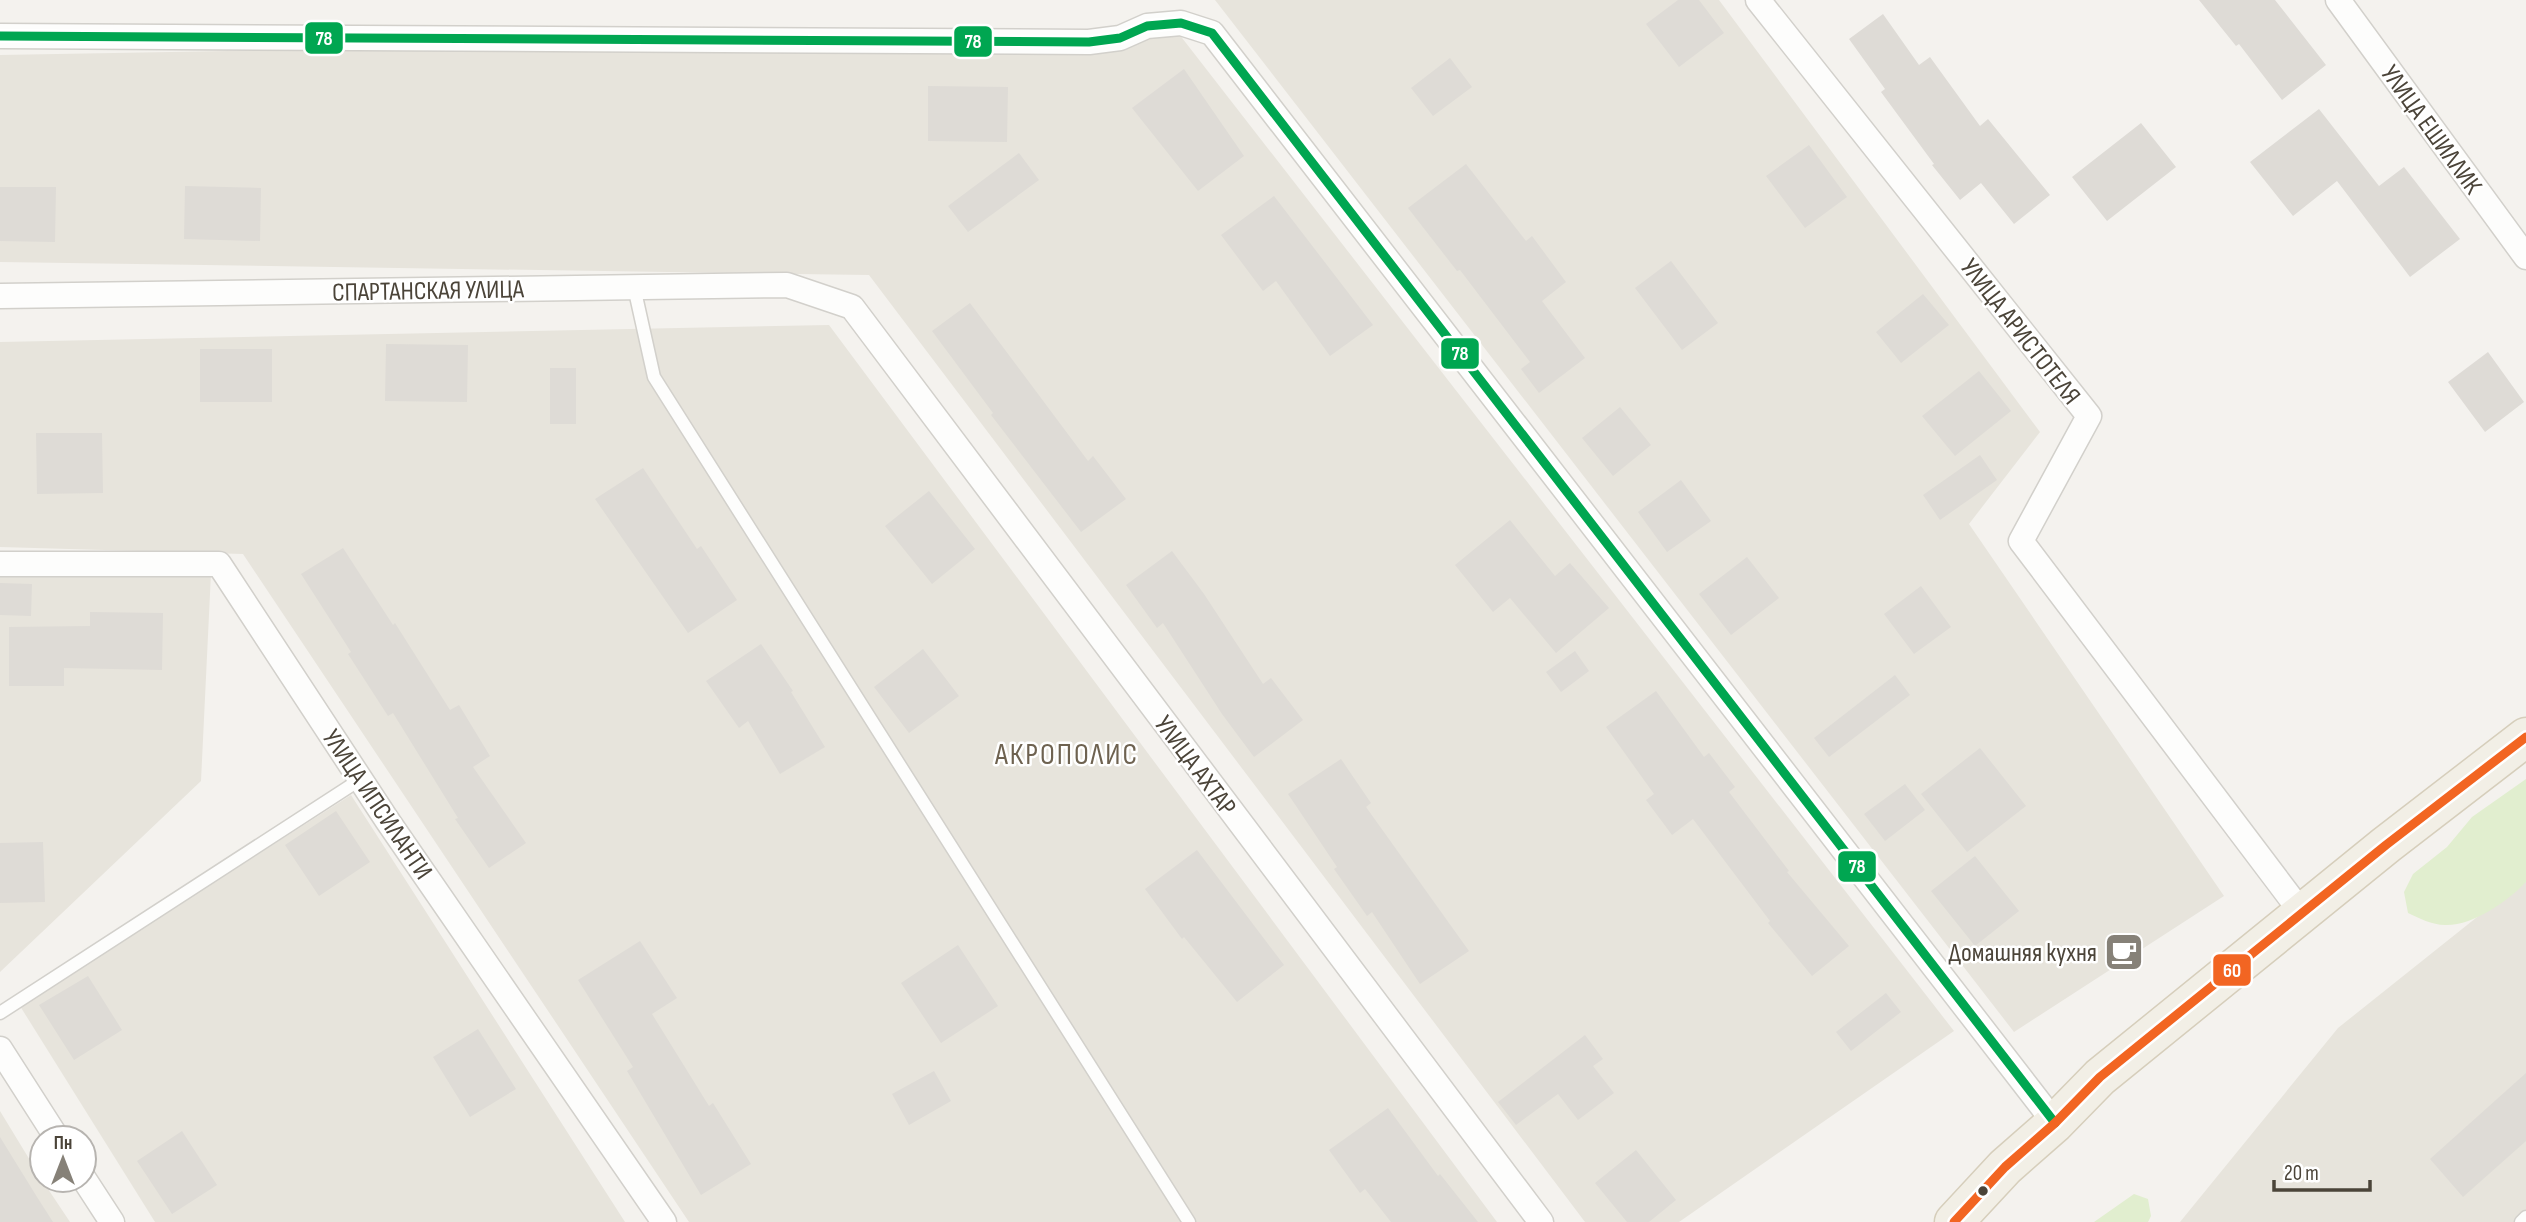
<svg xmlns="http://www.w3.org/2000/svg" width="2526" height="1222" viewBox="0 0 2526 1222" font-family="'Sofia Sans Condensed',sans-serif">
	<rect width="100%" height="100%" fill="#f4f2ee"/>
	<path fill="#e7e4dc" d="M1215,0H1719L2040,432L1969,524L2224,896L2014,1032Z
		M1179,34L1954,1031L1679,1222H1585L869,275L0,262V55Z
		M829,325L1497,1222H689L243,554L0,547V342Z
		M211,573L201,781L0,972V576Z
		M351,795L625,1222H155L20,1006Z
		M2526,878V1222H2180L2338,1028Z
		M0,1111L42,1180L70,1222H0Z"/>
	<path fill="#e1eecf" d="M2526,779V882C2508,901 2473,926 2445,925C2432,925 2419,918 2408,913L2404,892L2413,874L2447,847L2472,817Z
		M2134,1194L2148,1199L2151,1216L2148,1222H2094Z"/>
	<path fill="#dedbd6" d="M1678,0H1699L1724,33L1679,67L1646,24Z
		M2199,0H2275L2326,65L2282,100L2239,44L2236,46Z
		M1883,14L1919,65L1930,57L1980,126L1988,119L2050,195L2014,224L1981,183L1960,200L1932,165L1934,164L1881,92L1885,89L1849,39Z
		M1450,58L1472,87L1433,116L1411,88Z
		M1184,69L1244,156L1198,191L1132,108Z
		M928,86L1008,87L1007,142L928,141Z
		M2319,109L2379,186L2404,167L2460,239L2410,277L2337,181L2293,216L2250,162Z
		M2141,123L2176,167L2107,221L2072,177Z
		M1809,145L1847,197L1805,228L1766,176Z
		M1019,153L1039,180L968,232L948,206Z
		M1466,164L1526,241L1532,236L1566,282L1542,301L1585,358L1539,393L1521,369L1530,362L1460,270L1457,271L1408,208Z
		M185,186L261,188L260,241L184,239Z
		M0,187H56L55,242L0,241Z
		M1274,196L1373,325L1330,356L1276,281L1263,291L1221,235Z
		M1671,261L1718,323L1682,350L1635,288Z
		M1923,294L1949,325L1901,363L1876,332Z
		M970,303L1088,461L1093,456L1126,499L1081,532L991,415L993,413L932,331Z
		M386,344L468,345L467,402L385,401Z
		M200,349H272V402H200Z
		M2488,352L2524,402L2485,432L2448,382Z
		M550,368H576V424H550Z
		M1979,371L2011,411L1955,456L1922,416Z
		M1620,407L1651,445L1613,476L1582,438Z
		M36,433H102L103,493L37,494Z
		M1980,455L1997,480L1940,520L1923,495Z
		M643,468L697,549L701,546L737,600L688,633L595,499Z
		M1681,480L1711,521L1667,552L1638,512Z
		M929,491L975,549L932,584L885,526Z
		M1510,520L1555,576L1570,563L1609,608L1556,653L1510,598L1493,612L1455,565Z
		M343,548L393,625L395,623L450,710L459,705L490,756L473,767L526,843L489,868L455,819L458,818L393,713L388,716L348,654L351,652L301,574Z
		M1172,551L1204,594L1263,684L1271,678L1303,720L1254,757L1222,714L1163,623L1157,628L1126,585Z
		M1747,557L1779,598L1731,635L1699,594Z
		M0,583L32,584L31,616L0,615Z
		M1921,586L1951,627L1914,654L1884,614Z
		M90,612L163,613L162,670L64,668V686H9V627L90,626Z
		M761,644L793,691L791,692L825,747L780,774L748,721L739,728L706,681Z
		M923,649L959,696L909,733L874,687Z
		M1575,651L1589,671L1561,692L1546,672Z
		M1895,675L1910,695L1829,757L1814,738Z
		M1656,691L1704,757L1709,753L1735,787L1729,792L1789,871L1787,872L1849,946L1812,976L1768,923L1770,921L1693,819L1672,835L1646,800L1654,794L1606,727Z
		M1980,748L2026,806L1967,852L1921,794Z
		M1341,759L1371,803L1366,807L1469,951L1420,984L1372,912L1367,916L1334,869L1337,867L1288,794Z
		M1905,784L1925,810L1885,841L1864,814Z
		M336,811L370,862L319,896L285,845Z
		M43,842L45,902L0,903V843Z
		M1197,850L1284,965L1237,1002L1184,937L1182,939L1145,889Z
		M1975,856L2019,911L1975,946L1931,891Z
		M640,941L677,998L652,1014L709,1106L713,1103L751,1164L701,1195L627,1071L633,1067L578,980Z
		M958,945L998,1006L941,1043L901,983Z
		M88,976L122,1030L74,1060L39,1005Z
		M1886,993L1901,1012L1851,1051L1836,1032Z
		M478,1029L516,1089L470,1117L433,1057Z
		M1585,1035L1603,1059L1593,1066L1614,1093L1578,1120L1558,1094L1516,1125L1498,1102Z
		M934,1071L951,1101L909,1125L892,1094Z
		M2526,1073V1141L2463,1197L2430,1159Z
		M1388,1108L1438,1176L1440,1174L1478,1222H1391L1365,1189L1360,1193L1329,1150Z
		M182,1131L217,1185L172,1214L137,1161Z
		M0,1137L37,1197L53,1222H0Z
		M1636,1150L1676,1200L1649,1222H1627L1595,1183Z"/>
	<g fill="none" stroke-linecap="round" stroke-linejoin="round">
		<g stroke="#d2d0cb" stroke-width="15">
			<path id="lane" d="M634,287L654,377L1189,1222
				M0,1013L361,779
				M2521,1222L2526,1217"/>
		</g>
		<g stroke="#d2d0cb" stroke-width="27">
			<path id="street" d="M1758,0L2089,416L2021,541L2302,913
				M2338,0L2526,257
				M0,36L1089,42L1120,38L1147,26L1181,23L1212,33L2055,1123
				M0,296L787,285L852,307L1541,1222
				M0,564H219L387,820L664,1222
				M0,1049L57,1138
				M84,1179L112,1222"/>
		</g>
		<g stroke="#d6cebb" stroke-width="41">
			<path id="primary" d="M1954,1222L2005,1167L2055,1123L2100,1077L2386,845L2526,737"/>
		</g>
		<use href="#lane" stroke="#fdfdfc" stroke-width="12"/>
		<use href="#street" stroke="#fdfdfc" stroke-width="24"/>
		<use href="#primary" stroke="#f2efe6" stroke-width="38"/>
		<g stroke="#fff" stroke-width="14">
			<path id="bus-1" d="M0,36L1089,42L1120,38L1147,26L1181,23L1212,33L2055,1123"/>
		</g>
		<g stroke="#fff" stroke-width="14">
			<path id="bus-2" d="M1954,1222L2005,1167L2055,1123L2100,1077L2386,845L2526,737"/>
		</g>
		<use href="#bus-1" stroke="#00a651" stroke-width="9"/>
		<use href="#bus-2" stroke="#f26522" stroke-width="9"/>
	</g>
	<defs>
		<g id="cafe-square" transform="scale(2.0125)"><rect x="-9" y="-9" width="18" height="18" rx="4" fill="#868178" stroke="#fff"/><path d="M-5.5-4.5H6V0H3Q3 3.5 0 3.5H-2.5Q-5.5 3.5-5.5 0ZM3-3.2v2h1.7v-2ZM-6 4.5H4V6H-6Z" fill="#fff"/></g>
	</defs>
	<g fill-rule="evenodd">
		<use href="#cafe-square" x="2124" y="952"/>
	</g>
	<circle fill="#4b4439" stroke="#fff" stroke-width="2.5" cx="1983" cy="1191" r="6"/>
	<g text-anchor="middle" stroke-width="5" stroke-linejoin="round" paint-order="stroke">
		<g font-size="26" fill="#4b4439" stroke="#fff">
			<text transform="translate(2432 129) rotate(54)" y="9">УЛИЦА ЕШИЛЛИК</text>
			<text transform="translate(428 290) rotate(-1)" y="9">СПАРТАНСКАЯ УЛИЦА</text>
			<text transform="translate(2021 331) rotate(52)" y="9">УЛИЦА АРИСТОТЕЛЯ</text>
			<text transform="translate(1196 765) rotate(53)" y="9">УЛИЦА АХТАР</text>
			<text transform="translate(378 804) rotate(56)" y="9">УЛИЦА ИПСИЛАНТИ</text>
		</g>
		<g font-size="26" fill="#4b4439" stroke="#fff" text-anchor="end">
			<text x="2097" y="961">Домашняя кухня</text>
		</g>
		<g font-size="30" letter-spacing="2" fill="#6e6250" stroke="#fff">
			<text x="1067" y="764">АКРОПОЛИС</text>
		</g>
	</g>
	<g stroke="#fff" stroke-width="2.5">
		<rect x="304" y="21" width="40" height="34" rx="7" fill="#00a651"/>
		<rect x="953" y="25" width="40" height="33" rx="7" fill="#00a651"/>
		<rect x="1440" y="337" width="40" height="33" rx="7" fill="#00a651"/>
		<rect x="1837" y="850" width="40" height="33" rx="7" fill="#00a651"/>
		<rect x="2212" y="953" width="40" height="34" rx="7" fill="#f26522"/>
	</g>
	<g font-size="19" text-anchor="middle" font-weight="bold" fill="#fff">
		<text x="324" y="45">78</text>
		<text x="973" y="48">78</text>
		<text x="1460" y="360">78</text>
		<text x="1857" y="873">78</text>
		<text x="2232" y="977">60</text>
	</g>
	<g transform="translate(63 1159)"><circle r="33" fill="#ffffff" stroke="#b7b4b0" stroke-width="2"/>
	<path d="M0-5L12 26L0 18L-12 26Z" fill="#868178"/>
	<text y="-10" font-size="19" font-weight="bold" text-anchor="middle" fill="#4b4439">Пн</text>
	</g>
	<path d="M2274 1180v10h96v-10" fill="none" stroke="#4b4439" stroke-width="3.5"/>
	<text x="2284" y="1180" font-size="21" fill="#4b4439" stroke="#ffffff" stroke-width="5" paint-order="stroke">20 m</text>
</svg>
